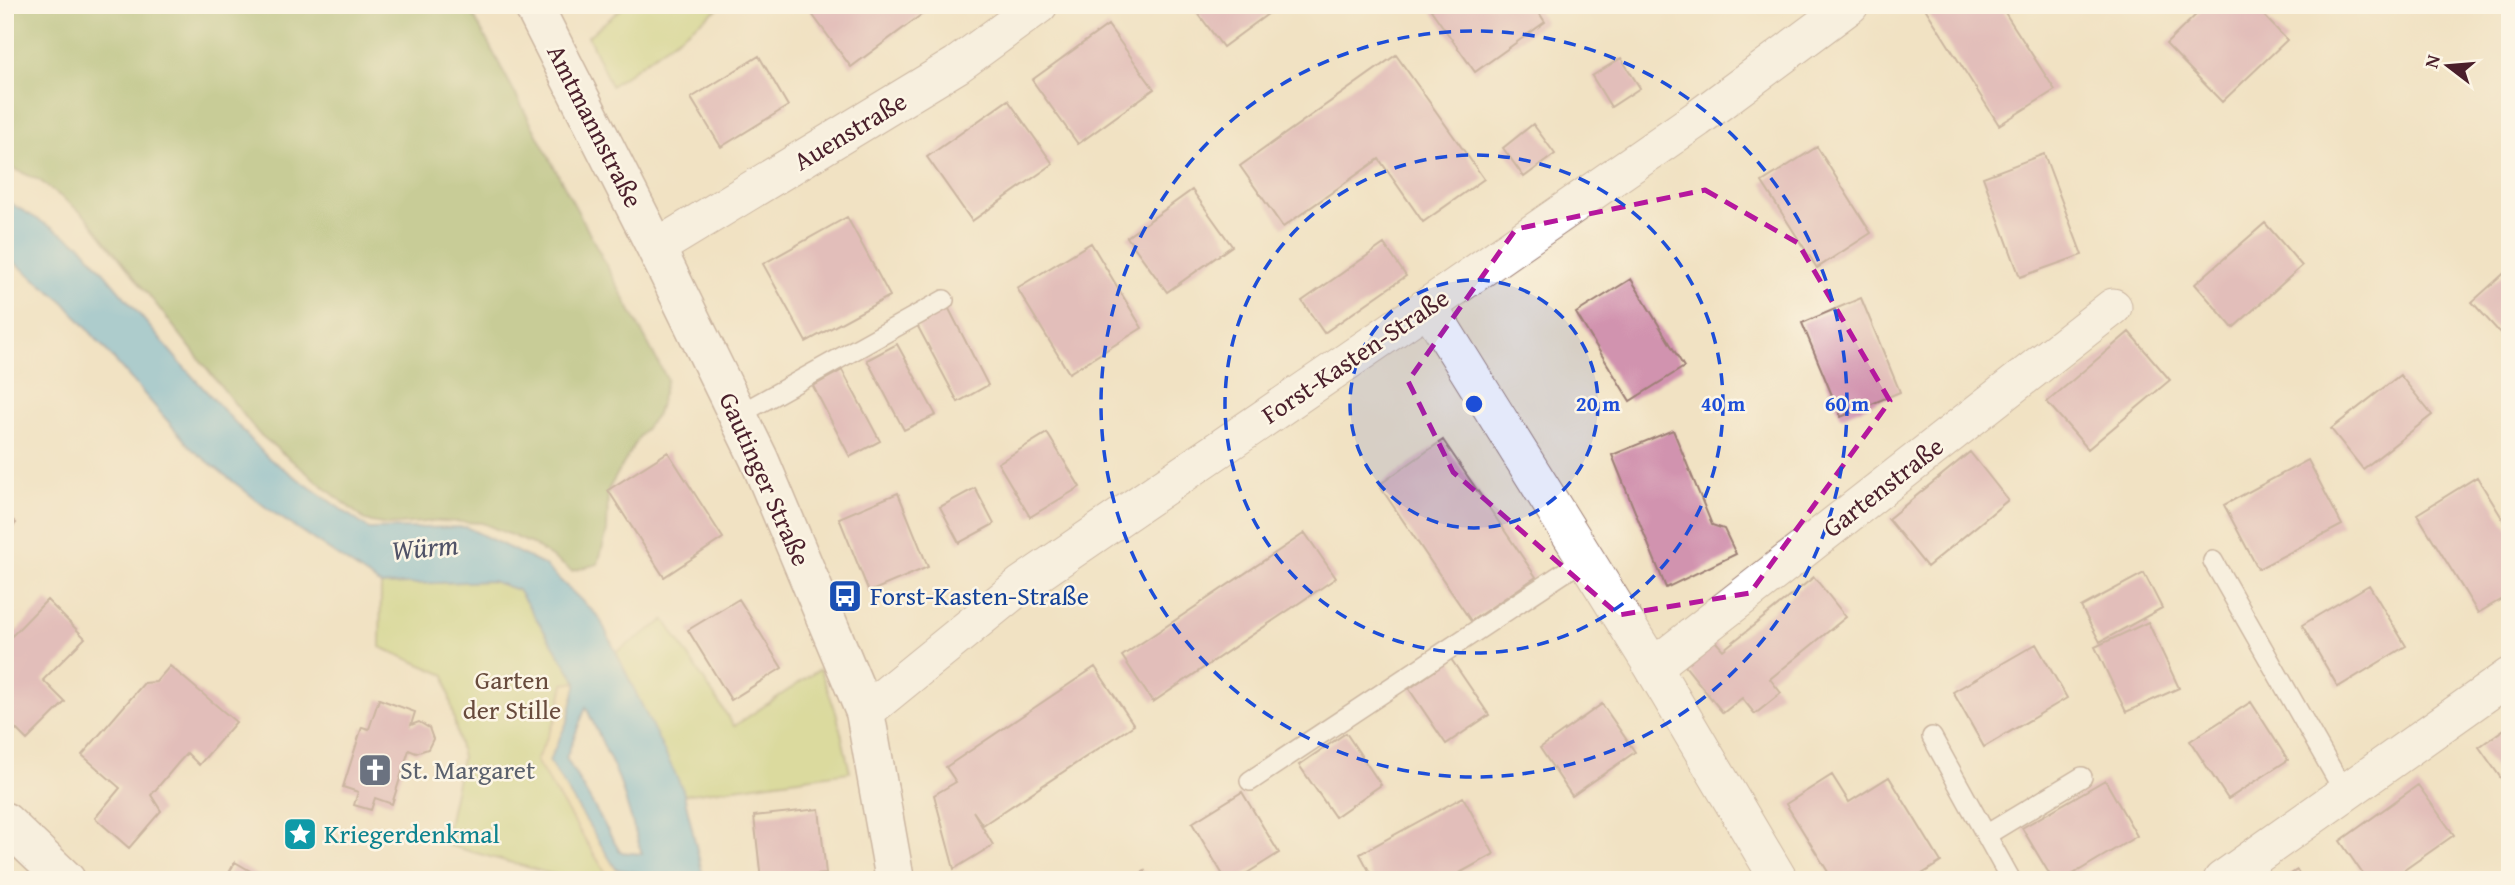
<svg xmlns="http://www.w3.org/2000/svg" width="2515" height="885" viewBox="0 0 2515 885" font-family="'Gentium Book Plus',serif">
	<rect width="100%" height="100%" fill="#fcf5e5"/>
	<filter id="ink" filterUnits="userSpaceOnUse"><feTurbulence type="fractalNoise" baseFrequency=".0143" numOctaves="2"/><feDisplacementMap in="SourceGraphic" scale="14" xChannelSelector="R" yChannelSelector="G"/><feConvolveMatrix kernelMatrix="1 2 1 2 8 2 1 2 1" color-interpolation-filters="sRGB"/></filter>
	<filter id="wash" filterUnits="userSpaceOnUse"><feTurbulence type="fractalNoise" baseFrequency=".00686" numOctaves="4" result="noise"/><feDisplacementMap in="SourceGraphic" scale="28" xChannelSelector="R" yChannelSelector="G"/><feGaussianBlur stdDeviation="1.57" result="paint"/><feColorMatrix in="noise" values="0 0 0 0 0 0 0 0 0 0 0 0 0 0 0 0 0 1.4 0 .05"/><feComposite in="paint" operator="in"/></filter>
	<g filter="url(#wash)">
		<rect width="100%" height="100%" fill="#f1e2c3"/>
		<path fill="#c0d072" stroke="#85784e" stroke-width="2" d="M626,5H723L611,86L588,36Z
			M492,581L518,590L577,682L550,761L616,869L642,873V880H573L444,844L462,758L445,675L380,647L381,585Z
			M665,620L734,726L820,669L837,715L850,772L684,795L616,652Z"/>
		<path fill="#98b264" stroke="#716848" stroke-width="2" d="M5,5H468L667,379L657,414L639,437L608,490L607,531L598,564L572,571L532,544L482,523L438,521L387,525L366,521L258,433L86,216L39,180L5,165Z"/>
		<path fill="#eeda9e" stroke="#9c7c64" stroke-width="2" d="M577,682L568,720L550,761L616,869L642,873L636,880L609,878L536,761L557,716L564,684Z"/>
		<path fill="#5bb1d7" stroke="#526881" stroke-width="2" fill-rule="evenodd" d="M5,200L81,245L181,364L267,457L369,529L466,527L544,565L599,617L683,790L704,880H642L641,873L616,869L549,761L568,720L577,682L518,590L492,581L381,585L268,509L192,449L64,302L5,255ZM586,707L619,779L642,854L620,852L566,758Z"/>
		<g id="blocks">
			<path fill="#d193af" d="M815,5H921L925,12L851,67L809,10Z
				M1192,5H1280L1223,47Z
				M1438,5H1534L1545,22L1475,72L1431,10Z
				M1923,5H2000L2055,90L1999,125Z
				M2206,5H2254L2287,40L2222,102L2166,44Z
				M1108,25L1154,89L1078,144L1032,80Z
				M1396,55L1484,179L1423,222L1379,159L1283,227L1240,166Z
				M759,56L788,106L721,147L691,98Z
				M1621,58L1640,88L1611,107L1592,76Z
				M1008,100L1053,164L972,221L927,157Z
				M1533,124L1555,154L1524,177L1503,148Z
				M1817,147L1871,233L1817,268L1762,182Z
				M2044,154L2082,255L2020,277L1983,177Z
				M1192,190L1232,246L1167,292L1127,237Z
				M847,217L890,296L806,342L763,264Z
				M2265,223L2302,266L2233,328L2195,284Z
				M1091,243L1142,328L1069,373L1017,288Z
				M1384,244L1406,276L1324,333L1302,301Z
				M2510,268V344L2472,302Z
				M1631,279L1684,367L1630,401L1576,313Z
				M1861,298L1900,392L1841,417L1802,323Z
				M948,307L988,385L958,402L916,323Z
				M2129,332L2170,380L2088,449L2047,402Z
				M897,344L936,415L904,430L867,360Z
				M842,370L880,441L850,457L813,386Z
				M2400,375L2432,415L2363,469L2331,429Z
				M1673,430L1712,525L1724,529L1736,554L1666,588L1612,455Z
				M1047,433L1080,487L1030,517L998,463Z
				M1443,440L1536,577L1471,621L1379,485Z
				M668,452L723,538L664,577L608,490Z
				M1970,452L2008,500L1927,567L1888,519Z
				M2308,460L2342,525L2258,569L2224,505Z
				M2477,477L2510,531V594L2478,613L2417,514Z
				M975,488L994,524L959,543L940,507Z
				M898,493L928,567L869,592L839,518Z
				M5,513L16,523L5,535Z
				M1305,533L1336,578L1153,702L1122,656Z
				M2144,573L2162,608L2100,642L2081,607Z
				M1814,577L1846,617L1770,679L1781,693L1755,714L1742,698L1723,713L1685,666L1715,641L1723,650Z
				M2369,585L2406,646L2338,687L2302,625Z
				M739,599L782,668L731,700L688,630Z
				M47,600L85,638L43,680L65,702L27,740L5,718V643Z
				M2148,622L2179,688L2126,712L2095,647Z
				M2036,644L2067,698L1984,747L1953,692Z
				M1451,659L1489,715L1446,744L1409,689Z
				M170,666L236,722L199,765L187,753L179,762L151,795L161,811L129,848L95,818L120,788L82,755L144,683L156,682Z
				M1095,667L1134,725L983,825L973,811L993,845L954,869L934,795L956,782L946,767Z
				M379,699L415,712L411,725L419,722L429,728L433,739L428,749L416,753L409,750L392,804L375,798L371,810L354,805L358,792L343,787L362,727L369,729Z
				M2251,702L2288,760L2228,799L2190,741Z
				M1602,704L1635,752L1572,796L1540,748Z
				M2510,725V791L2479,747Z
				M1346,733L1381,785L1335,817L1299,765Z
				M1832,775L1849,802L1889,777L1941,862L1912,880H1833L1786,804Z
				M2105,780L2137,836L2063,880H2053L2022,828Z
				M2418,785L2454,835L2390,880H2367L2340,841Z
				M1242,792L1279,853L1236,880H1226L1192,823Z
				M1463,797L1494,854L1447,880H1374L1360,854Z
				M819,809L826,874L761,880L754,816Z
				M235,862L266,880H225Z
				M2297,870L2303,880H2282Z
				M1145,871L1148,880H1126Z"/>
		</g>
	</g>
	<g filter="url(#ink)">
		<use href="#blocks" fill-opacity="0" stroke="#9e8077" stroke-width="2"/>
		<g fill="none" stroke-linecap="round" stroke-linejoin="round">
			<g stroke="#9e8077" stroke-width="22">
				<path id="service" d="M738,415L944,300
					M2213,561L2345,793
					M1932,737L2011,880
					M1250,781L1586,558
					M1986,835L2082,777"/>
			</g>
			<g stroke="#9e8077" stroke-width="39">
				<path id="minor" d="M656,248L957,65L1039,5
					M1428,306L1653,667L1779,880
					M1653,667L2113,307
					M865,712L1021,585L1428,306L1697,119L1850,5
					M2222,880L2510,676"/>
			</g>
			<g stroke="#9e8077" stroke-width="41">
				<path id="tertiary" d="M5,822L66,880"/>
			</g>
			<g stroke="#9e8077" stroke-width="41">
				<path id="secondary" d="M533,5L656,248L759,459L865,712L895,880"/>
			</g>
			<use href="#service" stroke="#fff" stroke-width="19"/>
			<use href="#minor" stroke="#fff" stroke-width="37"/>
			<use href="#tertiary" stroke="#fff" stroke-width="38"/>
			<use href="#secondary" stroke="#fff" stroke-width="38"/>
		</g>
	</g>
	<path d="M0 0H2515V885H0ZM1705,190L1798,243L1890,401L1750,593L1619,615L1453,472L1408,381L1516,229Z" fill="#f1e2c3" fill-opacity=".55" fill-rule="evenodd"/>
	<path fill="none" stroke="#b5179e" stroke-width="5" stroke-dasharray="14 9" stroke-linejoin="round" d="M1705,190L1798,243L1890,401L1750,593L1619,615L1453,472L1408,381L1516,229Z"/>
	<circle cx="1474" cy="404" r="124" fill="#1d4ed8" fill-opacity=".12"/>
	<g fill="none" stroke="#1d4ed8" stroke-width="3.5" stroke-dasharray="12 9">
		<circle cx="1474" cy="404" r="124"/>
		<circle cx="1474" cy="404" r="249"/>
		<circle cx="1474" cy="404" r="373"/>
	</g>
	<defs>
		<g id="bus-square" transform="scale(1.75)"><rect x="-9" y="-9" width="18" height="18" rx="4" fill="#1a4fb4" stroke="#fcf5e5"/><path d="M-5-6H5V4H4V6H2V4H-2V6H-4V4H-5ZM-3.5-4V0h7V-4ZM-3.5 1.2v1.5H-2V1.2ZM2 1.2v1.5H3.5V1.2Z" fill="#fff"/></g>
		<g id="church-square" transform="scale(1.75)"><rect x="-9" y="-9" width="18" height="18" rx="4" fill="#6b7280" stroke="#fcf5e5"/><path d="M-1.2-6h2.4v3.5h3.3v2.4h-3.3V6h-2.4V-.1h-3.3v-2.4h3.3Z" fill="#fff"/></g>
		<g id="sight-square" transform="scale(1.75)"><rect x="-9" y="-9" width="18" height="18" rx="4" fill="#0f9aa8" stroke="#fcf5e5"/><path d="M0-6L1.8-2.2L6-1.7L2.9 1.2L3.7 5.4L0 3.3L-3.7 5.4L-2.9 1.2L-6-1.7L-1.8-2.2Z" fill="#fff"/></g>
	</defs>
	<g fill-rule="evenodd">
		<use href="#bus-square" x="845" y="596"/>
		<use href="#church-square" x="375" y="770"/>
		<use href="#sight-square" x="300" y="834"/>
	</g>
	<g text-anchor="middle" stroke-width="5" stroke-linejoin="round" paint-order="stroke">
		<g font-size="26" fill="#4a1f2b" stroke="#fcf5e5">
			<text transform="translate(595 126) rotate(63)" y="9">Amtmannstraße</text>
			<text transform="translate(850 131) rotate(-31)" y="9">Auenstraße</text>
			<text transform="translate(1355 356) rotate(-34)" y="9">Forst-Kasten-Straße</text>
			<text transform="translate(765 479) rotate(66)" y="9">Gautinger Straße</text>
			<text transform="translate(1883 487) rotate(-38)" y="9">Gartenstraße</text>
		</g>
		<g font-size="26" fill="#164399" stroke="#fcf5e5" text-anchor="start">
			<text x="870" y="605">Forst-Kasten-Straße</text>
		</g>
		<g font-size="26" fill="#684b3d" stroke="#fcf5e5">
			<text x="512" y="689">Garten<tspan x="512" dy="30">der Stille</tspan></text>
		</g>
		<g font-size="26" fill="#5b616d" stroke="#fcf5e5" text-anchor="start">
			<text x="400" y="779">St. Margaret</text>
		</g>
		<g font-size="26" fill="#0d838f" stroke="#fcf5e5" text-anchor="start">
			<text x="324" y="843">Kriegerdenkmal</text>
		</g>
		<g font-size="28" font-style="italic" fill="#505267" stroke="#fcf5e5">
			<text transform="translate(425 547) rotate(-5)" y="10">Würm</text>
		</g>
	</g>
	<circle cx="1474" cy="404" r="10" fill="#1d4ed8" stroke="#fcf5e5" stroke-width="3.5"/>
	<g font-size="21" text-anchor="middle" font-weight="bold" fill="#1d4ed8" stroke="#fcf5e5" stroke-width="5" stroke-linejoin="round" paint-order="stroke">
		<text x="1598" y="411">20 m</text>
		<text x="1723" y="411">40 m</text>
		<text x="1847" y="411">60 m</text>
	</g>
	<rect width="2515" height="885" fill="none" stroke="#fcf5e5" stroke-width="28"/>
	<g transform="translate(2448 66) rotate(286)" stroke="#fcf5e5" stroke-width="5" paint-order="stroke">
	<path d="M0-5L12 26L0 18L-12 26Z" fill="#4a1f2b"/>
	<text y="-10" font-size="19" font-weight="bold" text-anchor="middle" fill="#4a1f2b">N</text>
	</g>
</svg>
